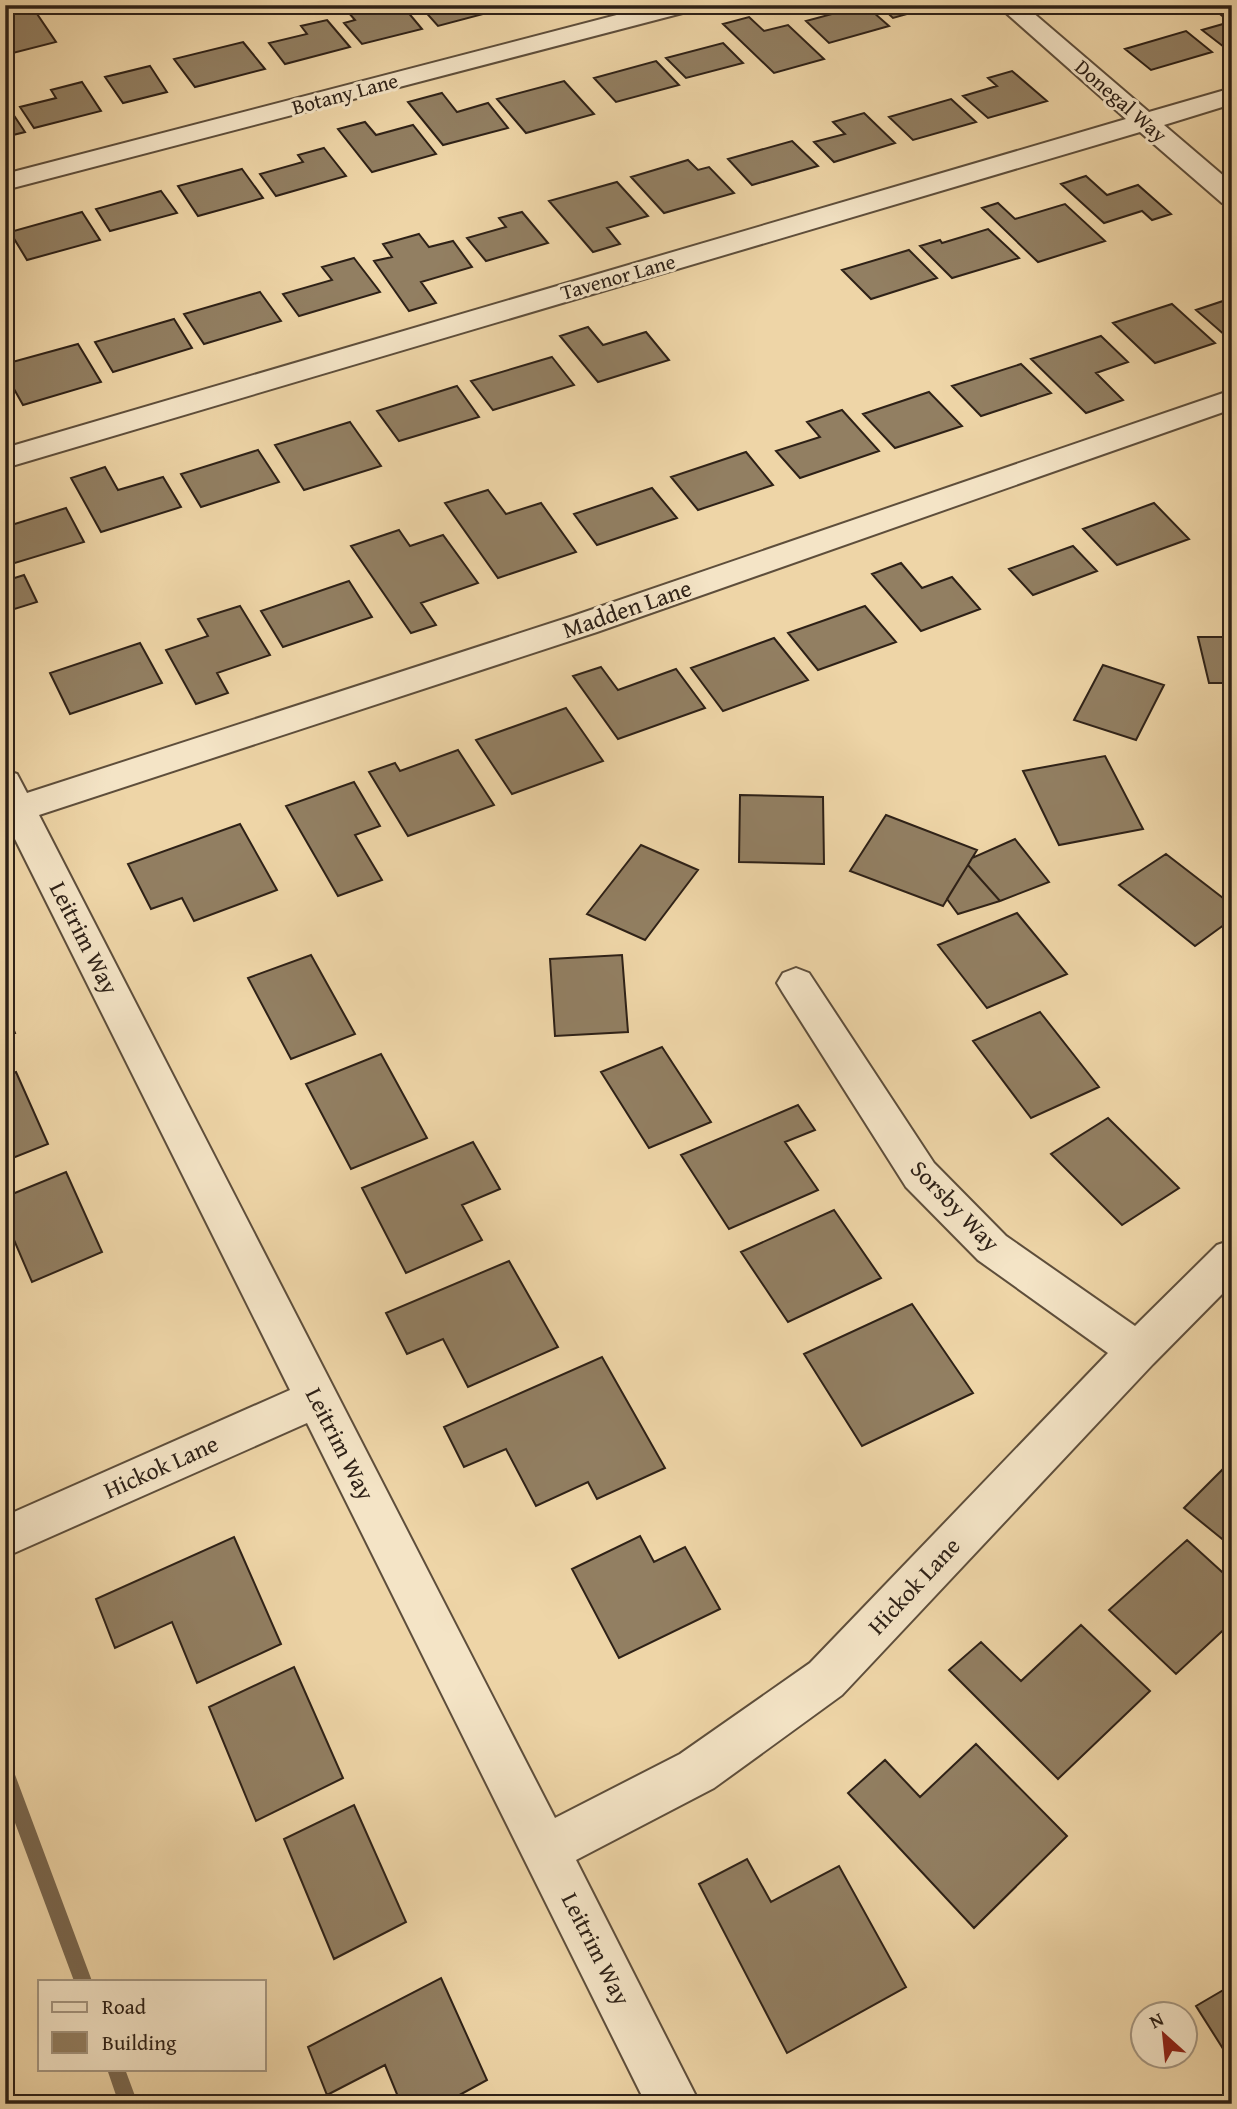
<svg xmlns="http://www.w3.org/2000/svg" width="1237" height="2109" viewBox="0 0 1237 2109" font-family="'Gentium Book Plus',serif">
	<rect width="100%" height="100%" fill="#eed5a7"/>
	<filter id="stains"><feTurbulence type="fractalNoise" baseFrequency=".00286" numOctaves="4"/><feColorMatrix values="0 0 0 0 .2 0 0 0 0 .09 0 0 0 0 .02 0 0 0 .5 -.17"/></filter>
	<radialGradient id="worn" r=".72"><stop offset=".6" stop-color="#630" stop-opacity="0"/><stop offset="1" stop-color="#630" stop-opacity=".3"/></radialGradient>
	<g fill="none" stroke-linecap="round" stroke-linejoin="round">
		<path fill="#7a6850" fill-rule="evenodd" d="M5,1763L11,1766L14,1772L92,1981H74L5,1796Z
			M107,2069H125L138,2104H119Z"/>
	</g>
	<path fill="#927f62" stroke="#2e2117" stroke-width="2" d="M11,5H31L56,42L5,55V7Z
		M342,5H402L422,29L362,44L344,23L355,20Z
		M433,5H498L502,9L438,26L422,8Z
		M526,5H563L534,13Z
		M865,5L889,26L829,43L806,21Z
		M879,5H939L893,18Z
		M1232,7V45L1224,47L1202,30L1230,22L1216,11Z
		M749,17L764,31L788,25L824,59L774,73L723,24Z
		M327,20L350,47L285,64L269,43L307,34L301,26Z
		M1186,31L1212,52L1151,70L1125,49Z
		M243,42L265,69L195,87L174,59Z
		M723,43L743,63L686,78L666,58Z
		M656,61L679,85L616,102L594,78Z
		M150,66L167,92L123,103L105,77Z
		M1012,71L1047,101L988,118L963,96L997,86L988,78Z
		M564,81L594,114L526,133L497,99Z
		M82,82L101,111L34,128L20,107L56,98L51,90Z
		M442,93L457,112L488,103L508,128L443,145L408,102Z
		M951,99L976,122L913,140L889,117Z
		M5,102L25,132L5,137Z
		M864,113L895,143L834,162L814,142L845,134L833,122Z
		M365,122L376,135L413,125L436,154L372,172L338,129Z
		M792,141L818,166L752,185L728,159Z
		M324,148L346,176L276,196L260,174L303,162L298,155Z
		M688,160L698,170L709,167L734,193L664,213L631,177Z
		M242,169L263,198L198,216L178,186Z
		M1086,176L1107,195L1138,185L1171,214L1152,220L1142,211L1104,223L1061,184Z
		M617,182L648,216L607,228L620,244L593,252L549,201Z
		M161,191L177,213L110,231L96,209Z
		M998,203L1015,219L1065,204L1105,241L1038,262L982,208Z
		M82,212L100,240L27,260L10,232Z
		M522,212L548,243L486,261L467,238L506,227L499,218Z
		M988,229L1019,258L952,278L920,246L940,240L942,243Z
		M419,234L429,247L453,241L472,267L421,282L436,303L409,311L374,261L392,257L383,244Z
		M909,250L937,278L871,299L842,270Z
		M354,258L380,292L299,316L283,294L332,280L322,267Z
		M260,292L281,321L204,344L184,314Z
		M1232,298V336L1227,337L1196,310Z
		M1172,304L1215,343L1155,363L1113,323Z
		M174,319L192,348L113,372L95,342Z
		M588,327L603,345L646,332L669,360L598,382L560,336Z
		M1101,336L1128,362L1096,373L1123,400L1086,413L1031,359Z
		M78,344L101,382L23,405L5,373V364Z
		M552,357L574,385L493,410L471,381Z
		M1021,364L1051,393L981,416L952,386Z
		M457,386L479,417L399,441L377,411Z
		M929,392L962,426L895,448L863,414Z
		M842,410L879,451L800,478L776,451L820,437L807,422Z
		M350,422L381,466L304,490L275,445Z
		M258,450L279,482L201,507L181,474Z
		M746,452L773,485L698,510L671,477Z
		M105,467L118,490L163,477L181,507L101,532L71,478Z
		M652,488L677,518L597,545L574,514Z
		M488,490L506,514L541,503L576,552L498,578L445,503Z
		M1154,503L1189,539L1117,565L1083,529Z
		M66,508L84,542L5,566V527Z
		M399,530L410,546L443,535L478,583L421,603L436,625L411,633L351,546Z
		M1073,546L1097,571L1033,595L1009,569Z
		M901,563L922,588L952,577L980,609L921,631L872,574Z
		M24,575L37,602L5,612V581Z
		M349,581L372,617L283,647L261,611Z
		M240,606L270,655L217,673L228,693L196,704L166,650L208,636L198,619Z
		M865,606L896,642L818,670L788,633Z
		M1198,637H1232V683H1209Z
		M774,638L808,680L723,711L691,668Z
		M140,643L162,683L70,714L50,673Z
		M1103,665L1164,685L1136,740L1074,720Z
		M601,667L618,690L676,669L705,708L618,739L573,676Z
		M566,708L603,761L512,794L476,740Z
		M458,750L494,805L408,836L369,772L395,763L400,771Z
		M1105,756L1143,829L1059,845L1023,771Z
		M354,782L380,826L355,835L382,880L338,896L286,806Z
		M740,795L823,797L824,864L739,862Z
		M886,815L977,850L943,906L850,871Z
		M240,824L277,890L194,921L182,898L151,909L128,864Z
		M1015,839L1049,882L1000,901L968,865L972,858Z
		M641,845L698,870L645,940L587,914Z
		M1166,854L1232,905V919L1195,946L1119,885Z
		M968,865L1000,901L958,914L947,899Z
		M1017,913L1067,974L987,1008L938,945Z
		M311,955L355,1034L291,1059L248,978Z
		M622,955L628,1032L555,1036L550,959Z
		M5,1009L15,1033L5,1036Z
		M1040,1012L1099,1087L1031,1118L973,1041Z
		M662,1047L711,1122L649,1148L601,1072Z
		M381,1054L427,1138L351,1169L306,1084Z
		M16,1072L48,1144L5,1161V1076Z
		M798,1105L815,1130L785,1142L818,1190L729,1229L681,1155Z
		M1108,1118L1179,1188L1122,1225L1051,1154Z
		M473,1142L500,1189L462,1205L482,1240L406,1273L362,1188Z
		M66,1172L102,1252L32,1282L5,1219V1197Z
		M834,1210L881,1278L788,1322L741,1252Z
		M509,1261L558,1347L468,1387L443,1339L407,1354L386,1313Z
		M912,1304L973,1393L862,1446L804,1354Z
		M602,1357L665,1468L597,1499L588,1482L536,1506L506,1449L464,1467L444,1427Z
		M1232,1460V1547L1184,1508Z
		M640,1536L654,1562L685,1547L720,1609L619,1658L572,1569Z
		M234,1537L281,1644L197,1683L172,1622L115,1648L96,1599Z
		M1187,1540L1232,1581V1622L1176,1674L1109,1610Z
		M1081,1625L1150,1691L1058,1779L949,1670L981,1642L1021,1681Z
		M294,1667L343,1778L256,1821L209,1707Z
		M976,1744L1067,1836L974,1928L848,1793L885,1760L920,1797Z
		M354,1805L406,1922L334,1959L284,1839Z
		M747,1859L771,1902L839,1866L906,1987L787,2053L699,1884Z
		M441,1978L487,2080L443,2104H401L385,2065L327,2095L308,2047Z
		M1232,1985V2063L1196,2006Z"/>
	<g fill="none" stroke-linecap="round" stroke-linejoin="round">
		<g stroke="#5e4e3b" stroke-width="4">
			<path id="street" d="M655,5H697L694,10L5,190V174Z
				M997,5H1024L1149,112L1232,88V104L1164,125L1232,183V205L1222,203L1140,132L5,468V448L1126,119Z
				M1232,390V409L597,632L39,815L555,1818L680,1754L810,1663L1108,1353L978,1260L906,1187L783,993L777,983L783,973L796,968L809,973L934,1163L1006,1236L1135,1326L1217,1245L1232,1240V1284L1153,1364L842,1695L714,1788L576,1860L700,2104H646L307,1423L5,1557V1516L290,1390L5,819V770L17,774L27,793L573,616Z"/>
		</g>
		<use href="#street" fill="#f4e4c6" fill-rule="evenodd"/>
	</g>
	<g text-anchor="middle" stroke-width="6" stroke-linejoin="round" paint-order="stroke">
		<g font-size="21" fill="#2e2117" stroke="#f4e4c6">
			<text transform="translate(345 94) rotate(-15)" y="7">Botany Lane</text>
			<text transform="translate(1121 101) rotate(41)" y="7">Donegal Way</text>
			<text transform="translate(618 277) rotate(-16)" y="7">Tavenor Lane</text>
		</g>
		<g font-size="24" fill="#2e2117" stroke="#f4e4c6">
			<text transform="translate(627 609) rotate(-19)" y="8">Madden Lane</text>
			<text transform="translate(84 938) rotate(63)" y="8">Leitrim Way</text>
			<text transform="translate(955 1206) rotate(46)" y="8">Sorsby Way</text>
			<text transform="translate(340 1444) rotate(63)" y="8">Leitrim Way</text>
			<text transform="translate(161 1467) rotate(-24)" y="8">Hickok Lane</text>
			<text transform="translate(914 1586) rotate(-47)" y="8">Hickok Lane</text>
			<text transform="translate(596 1949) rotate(63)" y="8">Leitrim Way</text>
		</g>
	</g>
	<rect width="1237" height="2109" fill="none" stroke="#eed5a7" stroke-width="28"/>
	<rect x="7" y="7" width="1223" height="2095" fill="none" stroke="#2e2117" stroke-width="3.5"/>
	<rect x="14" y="14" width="1209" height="2081" fill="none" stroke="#2e2117" stroke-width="2"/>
	<rect x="38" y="1980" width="228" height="91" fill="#f4e4c6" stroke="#a59680" stroke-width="2"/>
	<rect x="52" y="2002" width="35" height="10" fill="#f4e4c6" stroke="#a59680" stroke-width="2"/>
	<text x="102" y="2014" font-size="21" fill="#2e2117">Road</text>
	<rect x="52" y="2032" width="35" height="21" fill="#927f62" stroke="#a59680" stroke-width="2"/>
	<text x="102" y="2050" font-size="21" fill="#2e2117">Building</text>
	<g transform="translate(1164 2035) rotate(333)"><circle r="33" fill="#f4e4c6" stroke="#a59680" stroke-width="2"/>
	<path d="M0-5L12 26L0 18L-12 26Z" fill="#8f2418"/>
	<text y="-10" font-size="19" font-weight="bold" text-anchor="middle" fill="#2e2117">N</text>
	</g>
	<rect width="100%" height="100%" filter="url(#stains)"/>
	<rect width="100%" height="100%" fill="url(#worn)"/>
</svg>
